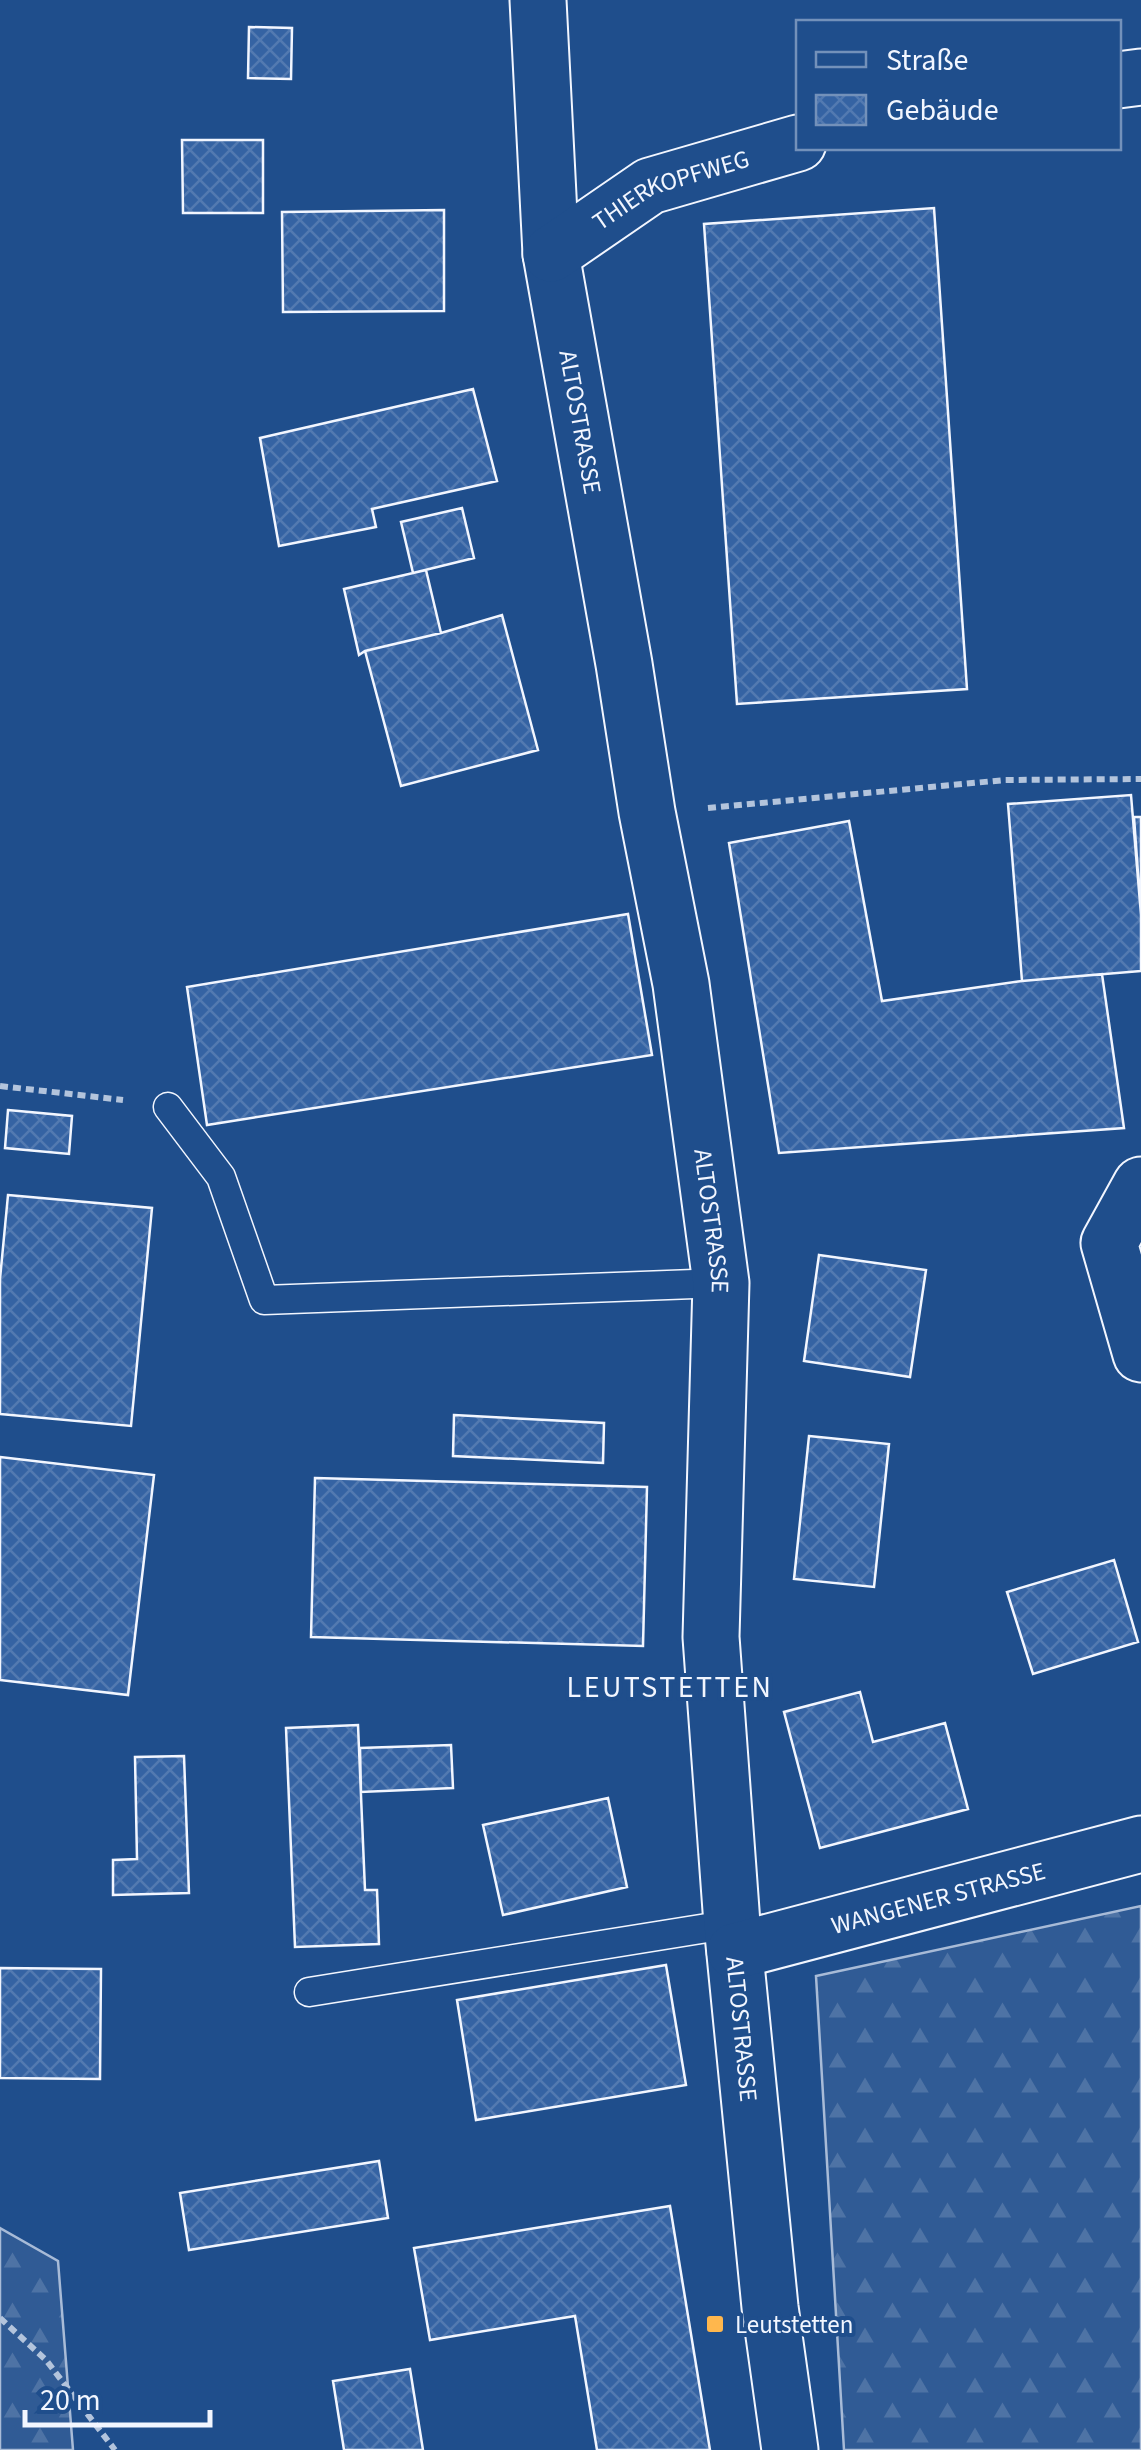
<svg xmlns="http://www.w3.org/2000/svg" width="1141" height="2450" viewBox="0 0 1141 2450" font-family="'Source Sans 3',sans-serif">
	<defs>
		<pattern id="forest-firs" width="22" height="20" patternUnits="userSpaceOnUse" patternTransform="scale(2.5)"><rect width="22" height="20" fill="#305b95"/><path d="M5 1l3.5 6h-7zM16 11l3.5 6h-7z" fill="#4e73a5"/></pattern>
		<pattern id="building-cross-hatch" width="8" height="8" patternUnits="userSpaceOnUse" patternTransform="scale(2.5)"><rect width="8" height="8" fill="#3563a3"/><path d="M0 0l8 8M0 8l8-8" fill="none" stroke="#537ab1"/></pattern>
	</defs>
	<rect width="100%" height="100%" fill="#1f4e8c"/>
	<path fill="url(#forest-firs)" stroke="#a8bbd7" stroke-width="2.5" d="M1141,1906V2450H844L816,1976Z
		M0,2228L58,2261L73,2450H0Z"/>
	<path fill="url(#building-cross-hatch)" stroke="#f2f6ff" stroke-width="2.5" d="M249,27L292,28L291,79L248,78Z
		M182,140H263V213H183Z
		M934,208L967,689L737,704L704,224Z
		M444,210V311L283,312L282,212Z
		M473,389L497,481L372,509L376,527L279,546L260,438Z
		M462,508L474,558L413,573L401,522Z
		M426,570L441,633L365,651L359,655L344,589Z
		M502,615L538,750L401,786L365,651L441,633Z
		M1131,795L1141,915V971L1022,981L1008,804Z
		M1134,817H1141V915Z
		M849,821L882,1001L1022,981L1102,974L1124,1128L779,1153L729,843Z
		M628,914L652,1055L207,1125L187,987Z
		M8,1110L72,1116L69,1154L5,1148Z
		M8,1195L152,1208L131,1426L0,1414V1279Z
		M819,1255L926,1270L910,1377L804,1361Z
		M454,1415L604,1423L603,1463L453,1456Z
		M809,1436L889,1444L874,1587L794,1579Z
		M0,1457L154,1475L128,1695L0,1680Z
		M315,1478L647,1487L643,1646L311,1637Z
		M1114,1560L1138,1642L1033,1674L1007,1592Z
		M860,1692L873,1742L945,1723L968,1809L820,1848L784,1712Z
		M358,1725L365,1890H377L379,1944L295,1947L286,1728Z
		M451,1745L453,1788L361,1792L360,1748Z
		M184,1756L189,1893L113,1895V1860L137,1859L135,1757Z
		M608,1798L627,1887L503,1915L483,1825Z
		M666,1965L686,2085L476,2120L457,2000Z
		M0,1968L101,1969L100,2079L0,2078Z
		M379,2161L388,2218L189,2250L180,2193Z
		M670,2206L710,2450H597L575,2316L430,2340L414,2248Z
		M410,2369L423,2450H344L333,2381Z"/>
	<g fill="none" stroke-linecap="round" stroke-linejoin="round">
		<g stroke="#f2f6ff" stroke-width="31">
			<path id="lane" d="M168,1107L221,1177L264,1300L721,1283
				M309,1992L732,1924"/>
		</g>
		<g stroke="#f2f6ff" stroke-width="59">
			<g id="street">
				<path id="s1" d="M538,0L551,254L624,664L647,812L681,984L721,1283L711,1637L732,1924L770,2307L790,2450"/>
				<path d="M1118,80L1141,77"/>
				<path id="s2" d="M551,254L650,186L798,143"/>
				<path d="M1141,1185L1109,1243L1141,1354"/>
				<path id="s3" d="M735,1951L1141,1844"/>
			</g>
		</g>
		<path stroke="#b3c4dc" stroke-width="6" stroke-dasharray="8 5" stroke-linecap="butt" d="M708,808L1005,780L1141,779
			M0,1086L123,1100
			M0,2318L46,2360L115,2450"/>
		<use href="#lane" stroke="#1f4e8c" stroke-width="28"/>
		<use href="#street" stroke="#1f4e8c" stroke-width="55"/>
	</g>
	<rect fill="#ffb74d" stroke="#1f4e8c" stroke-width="4" x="705" y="2314" width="20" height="20" rx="5"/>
	<g text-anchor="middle" stroke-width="8" stroke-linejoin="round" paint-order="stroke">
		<g font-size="25" fill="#f2f6ff" stroke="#1f4e8c">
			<text dy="9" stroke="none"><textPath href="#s2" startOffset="138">THIERKOPFWEG</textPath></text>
			<text dy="9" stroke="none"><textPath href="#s1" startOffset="425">ALTOSTRASSE</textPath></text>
			<text dy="9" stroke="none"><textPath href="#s1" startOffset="1235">ALTOSTRASSE</textPath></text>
			<text dy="9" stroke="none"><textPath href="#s3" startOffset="210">WANGENER STRASSE</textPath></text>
			<text dy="9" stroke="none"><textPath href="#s1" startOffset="2045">ALTOSTRASSE</textPath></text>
		</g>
		<g font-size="25" fill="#f2f6ff" stroke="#1f4e8c" text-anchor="start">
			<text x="735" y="2333">Leutstetten</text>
		</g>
		<g font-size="30" letter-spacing="2.5" fill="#f2f6ff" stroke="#1f4e8c">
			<text x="670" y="1697">LEUTSTETTEN</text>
		</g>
	</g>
	<rect x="796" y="20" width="325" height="130" fill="#1f4e8c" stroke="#7391ba" stroke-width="2.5"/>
	<rect x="816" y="52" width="50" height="15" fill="#1f4e8c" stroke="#7391ba" stroke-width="2.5"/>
	<text x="886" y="70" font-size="30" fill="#f2f6ff">Straße</text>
	<rect x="816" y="95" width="50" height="30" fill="url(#building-cross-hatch)" stroke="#7391ba" stroke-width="2.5"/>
	<text x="886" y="120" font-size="30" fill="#f2f6ff">Gebäude</text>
	<path d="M25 2410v15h185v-15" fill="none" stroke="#f2f6ff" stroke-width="5"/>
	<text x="40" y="2410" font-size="30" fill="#f2f6ff" stroke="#1f4e8c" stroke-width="8" paint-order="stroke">20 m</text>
</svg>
